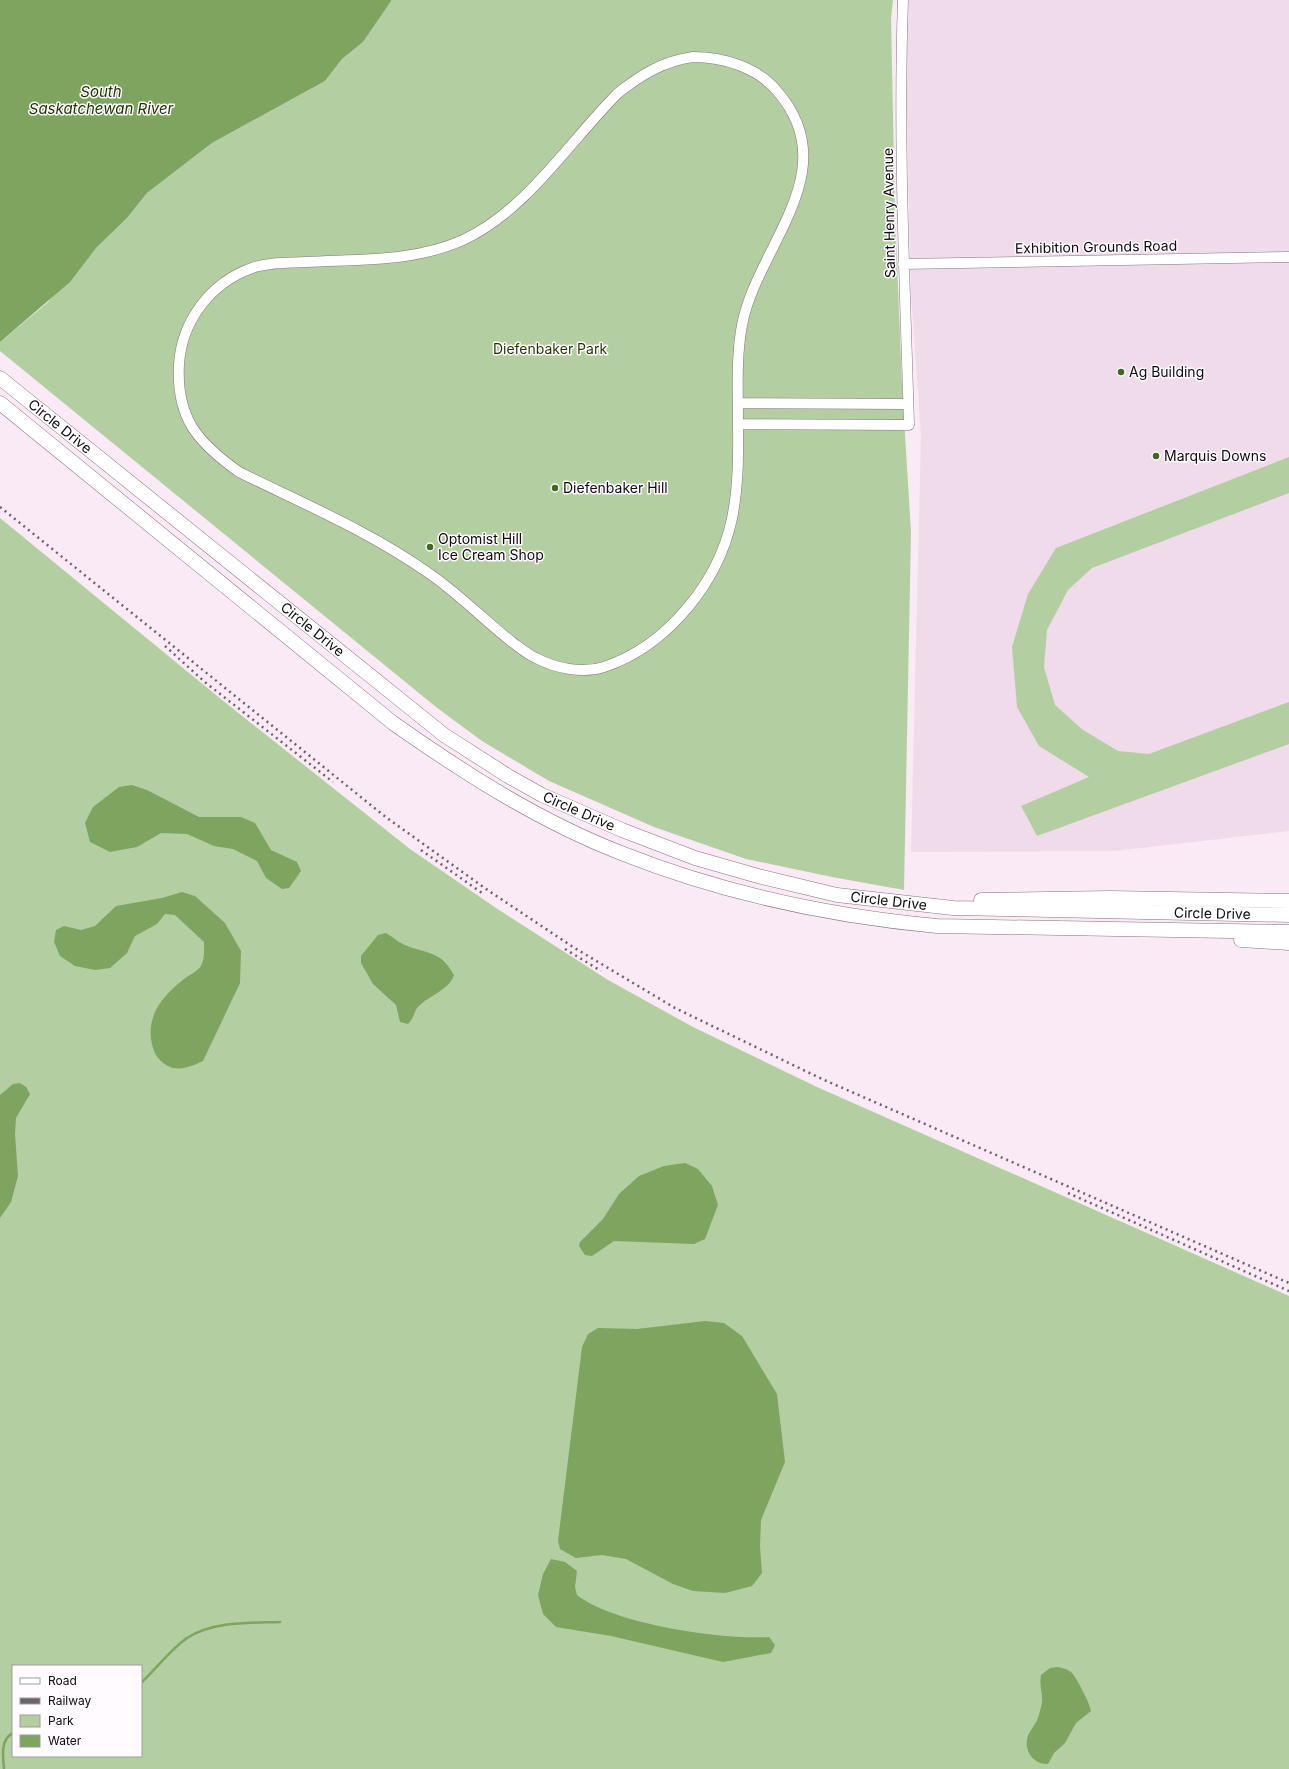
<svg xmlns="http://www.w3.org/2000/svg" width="1289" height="1769" viewBox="0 0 1289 1769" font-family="Inter,sans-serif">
	<rect width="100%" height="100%" fill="#f9eaf5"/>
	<path fill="#f0dbea" d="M909,0H1289V831L1115,851L911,852L921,437L911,292L906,81Z"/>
	<path fill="#b3cea1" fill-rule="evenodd" d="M391,0H893L891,18L895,213L902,385L911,532L904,890L832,877L746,859L654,827L549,781L482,741L436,707L0,351V342L47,303L96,248L127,218L147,193L212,143L325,81L342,59L363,42Z
		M1289,457V493L1092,568L1068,590L1047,630L1044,667L1055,705L1083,730L1118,751L1149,754L1289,702V744L1037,836L1021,806L1089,777L1039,746L1017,707L1012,647L1028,594L1056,548Z
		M0,518L222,700L410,849L496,908L608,980L693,1027L817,1087L1289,1296V1769H0ZM13,1666H141V1756H13Z"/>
	<path fill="#7da55f" d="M0,0H391V1L363,42L342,59L325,81L212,143L147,193L127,218L96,248L70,282L0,342Z
		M132,785L147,790L199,817H241L255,823L271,850L297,862L301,871L289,888L282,889L266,878L257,861L233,849L214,846L187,834L161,833L137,847L110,852L90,842L85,823L93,807L119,787Z
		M182,892L195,896L225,923L241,951L240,983L203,1061C192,1066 179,1072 168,1066C157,1060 153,1052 151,1039C148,1012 164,995 184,979C189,975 198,971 201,966C205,958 204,950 204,942L175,915L165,914L157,924L135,936L127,953L110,968L95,970L75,966L60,956L54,942L56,930L64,926L81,930L95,926L116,906L162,898Z
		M386,933C391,936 395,939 399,942C422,955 439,947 454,975C449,990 430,995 419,1006C414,1010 414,1019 408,1024L400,1022L396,1005L373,984L361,963V956L378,935Z
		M20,1083L26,1087L30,1094L16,1118L15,1134L18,1176L11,1202L0,1218V1095L13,1084Z
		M685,1163L698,1169L712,1186L718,1205L705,1239L694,1244L614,1241L592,1256L585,1255L579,1246L580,1242L603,1219L619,1194L639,1176L664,1166Z
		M705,1321L724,1323L742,1336L777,1394L785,1462L761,1520L760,1547L762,1573L752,1586L725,1593L693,1591L673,1584L626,1559L602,1555L576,1558L560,1549L558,1541L582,1347L588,1334L598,1328L637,1329Z
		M551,1559L565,1562L577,1571L575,1587L577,1595C613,1624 722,1640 769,1637L775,1645L771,1653L723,1662L611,1636L556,1627L543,1614L538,1595L543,1574Z
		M1057,1667C1063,1668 1067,1669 1071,1672C1076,1676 1091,1706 1091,1711L1076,1723L1065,1743L1054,1753L1048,1764C1035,1765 1025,1753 1027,1740C1028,1733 1032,1729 1035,1724C1039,1718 1040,1710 1042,1703C1043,1695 1039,1686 1041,1675L1050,1668Z"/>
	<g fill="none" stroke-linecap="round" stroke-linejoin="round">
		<path stroke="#7da55f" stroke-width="2.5" d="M141,1683C156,1669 170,1650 187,1638C214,1621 250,1623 280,1622
			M4,1769C3,1757 0,1739 13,1733"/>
		<g stroke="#83767f" stroke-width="11">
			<path id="minor" d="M693,57C723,57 757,67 777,91C847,171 757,246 742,325C736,357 738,391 738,424C739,496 736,549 689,606C666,634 637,656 604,667C582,674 555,668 536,658C527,654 519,647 512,642C484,620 459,594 430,574C371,532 304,504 239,472C197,442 176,418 179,364C182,321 210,283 252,268C268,262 289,263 306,262C359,259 414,262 463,240C527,210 569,142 618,93C641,75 663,61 693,57Z
				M903,264L1289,257
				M738,403L908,404
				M738,424L909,425C905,284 898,142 903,0"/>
		</g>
		<g stroke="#83767f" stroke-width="15">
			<g id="highway">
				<path id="s1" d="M0,378L444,735L508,776L542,795L622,830L695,858L758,876L837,895L953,908L1289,915"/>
				<path d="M0,403L393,723C464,773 539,821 621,853C722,893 829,916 937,926L1289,932"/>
				<path d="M981,900L1110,898L1289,901"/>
				<path d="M1241,940L1289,943"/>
			</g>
		</g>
		<use href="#minor" stroke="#fff" stroke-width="10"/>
		<use href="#highway" stroke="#fff" stroke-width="14"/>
		<path stroke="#6c636a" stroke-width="2.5" stroke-dasharray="2 4" stroke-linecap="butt" d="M0,507L387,818L489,891L573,947L675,1008L822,1079L1289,1283
			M165,646L206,683L333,782
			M421,850L482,893
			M565,949L601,971
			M1068,1193L1289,1291"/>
	</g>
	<g fill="#426720" stroke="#fffbfe" stroke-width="1.5">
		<circle cx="1121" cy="372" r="4"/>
		<circle cx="1156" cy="456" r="4"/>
		<circle cx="555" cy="488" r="4"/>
		<circle cx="430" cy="547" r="4"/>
	</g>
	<g text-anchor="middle" stroke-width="3" stroke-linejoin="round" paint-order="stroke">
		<g font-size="14" fill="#0e0a0d" stroke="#fffbfe">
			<text transform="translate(889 213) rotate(-91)" y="5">Saint Henry Avenue</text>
			<text transform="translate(1096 247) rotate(-1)" y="5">Exhibition Grounds Road</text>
			<text dy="5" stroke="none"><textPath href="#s1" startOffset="77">Circle Drive</textPath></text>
			<text dy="5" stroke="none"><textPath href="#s1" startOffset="401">Circle Drive</textPath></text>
			<text dy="5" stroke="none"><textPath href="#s1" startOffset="725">Circle Drive</textPath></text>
			<text dy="5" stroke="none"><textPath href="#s1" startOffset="1049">Circle Drive</textPath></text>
			<text dy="5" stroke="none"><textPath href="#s1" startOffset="1373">Circle Drive</textPath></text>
		</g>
		<g font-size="14" fill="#1e3703" stroke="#fffbfe">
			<text x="550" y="354">Diefenbaker Park</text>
		</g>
		<g font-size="14" fill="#0e0a0d" stroke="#fffbfe" text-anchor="start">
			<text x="1129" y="377">Ag Building</text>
			<text x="1164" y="461">Marquis Downs</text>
			<text x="563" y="493">Diefenbaker Hill</text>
			<text x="438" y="544">Optomist Hill<tspan x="438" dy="16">Ice Cream Shop</tspan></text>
		</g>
		<g font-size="15" font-style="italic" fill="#1c3501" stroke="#fffbfe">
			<text x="101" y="97">South<tspan x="101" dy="17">Saskatchewan River</tspan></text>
		</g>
	</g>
	<rect x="12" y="1665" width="130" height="92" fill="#fffbfe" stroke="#9f9b9e"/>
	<rect x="20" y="1678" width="20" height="6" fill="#ffffff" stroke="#9f9b9e"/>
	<text x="48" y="1685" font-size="12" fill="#0e0a0d">Road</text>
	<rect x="20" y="1698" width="20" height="6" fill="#6c636a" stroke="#9f9b9e"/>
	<text x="48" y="1705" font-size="12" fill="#0e0a0d">Railway</text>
	<rect x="20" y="1715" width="20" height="12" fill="#b3cea1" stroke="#9f9b9e"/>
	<text x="48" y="1725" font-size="12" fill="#0e0a0d">Park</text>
	<rect x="20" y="1735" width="20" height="12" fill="#7da55f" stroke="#9f9b9e"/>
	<text x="48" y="1745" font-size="12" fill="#0e0a0d">Water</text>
</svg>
